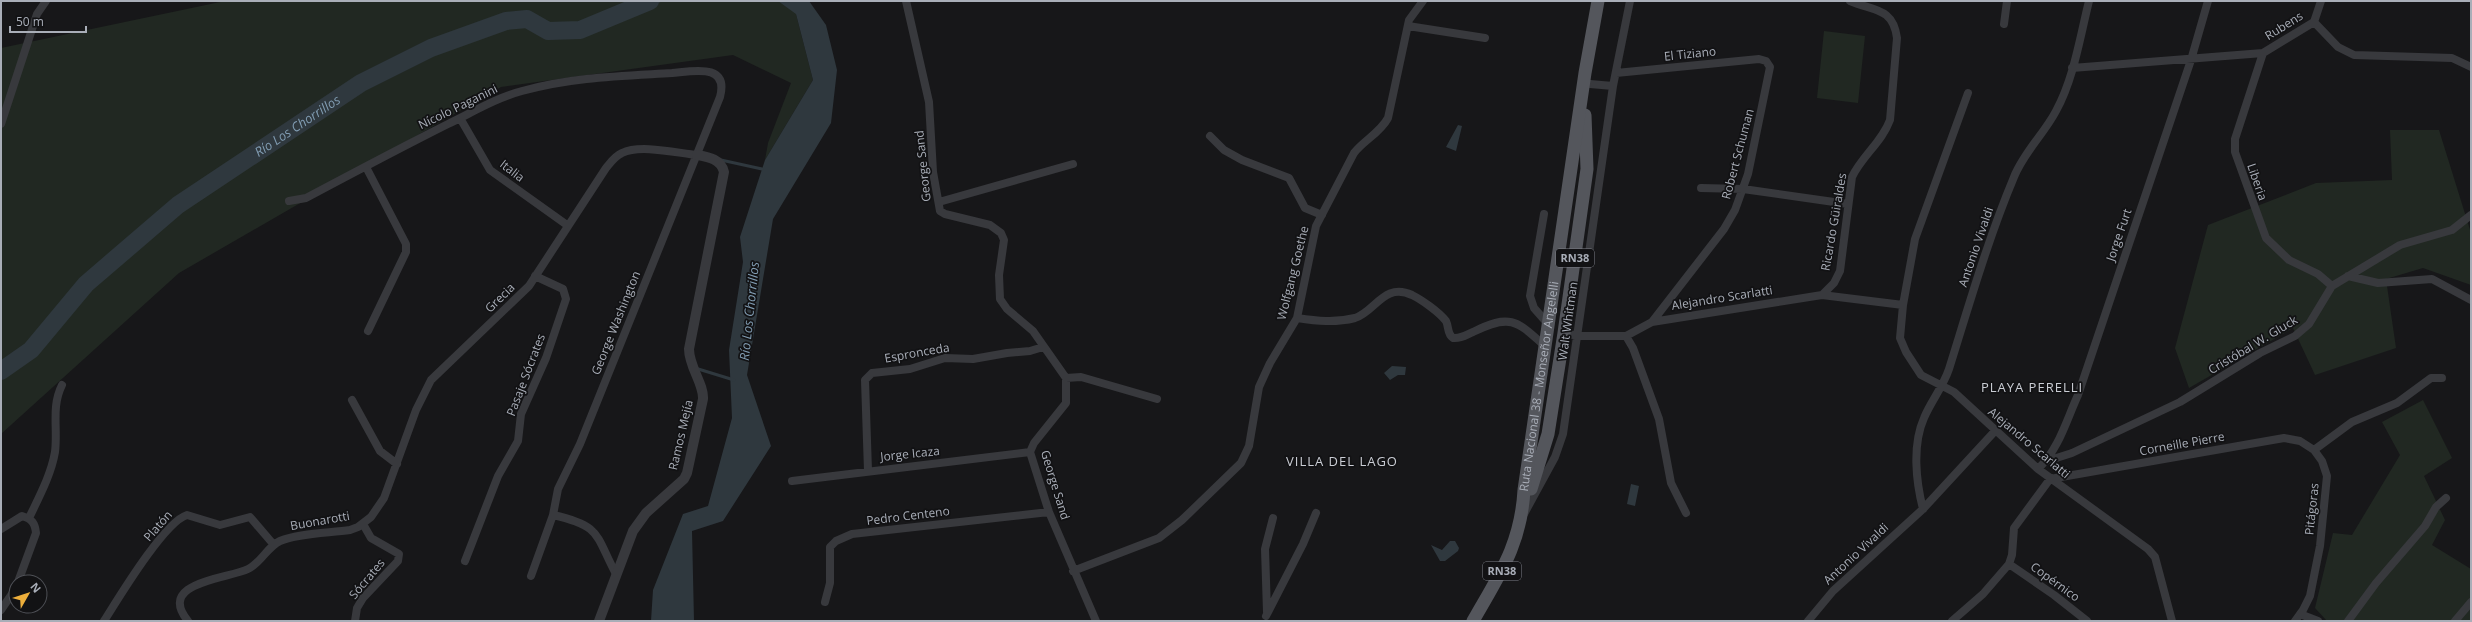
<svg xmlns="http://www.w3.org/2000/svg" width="2472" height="622" viewBox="0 0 2472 622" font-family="'Open Sans',sans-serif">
	<rect width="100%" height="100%" fill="#171719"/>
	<path fill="#212822" d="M225,1H804L796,14L813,80L765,160L768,143L791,83L733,55L501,87L179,273L1,434V48Z
		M1824,31L1865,36L1858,103L1817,98Z
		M2390,130H2439L2471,233V285L2423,268L2386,279L2396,348L2315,375L2293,328L2189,388L2175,348L2208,225L2316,183L2392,180Z
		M2423,400L2452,458L2424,476L2445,520L2432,545L2471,569V621H2327L2315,608L2333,533L2352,535L2400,455L2382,422Z"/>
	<path fill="#2f383e" d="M628,1H663L603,27L598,14Z
		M778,1H809L826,25L837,70L831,123L773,219L747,375L771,446L723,521L692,531L694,621H651L653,590L683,514L708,506L732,418L729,350L743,262L740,237L765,160L813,80L796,14Z
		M1458,125L1462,126L1456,151L1446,147Z
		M1392,366L1406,367L1405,375H1398L1390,380L1384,373Z
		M1631,484L1639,486L1635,506L1627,504Z
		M1450,541H1455L1459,548L1458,551L1445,561H1440L1431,545L1442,550Z"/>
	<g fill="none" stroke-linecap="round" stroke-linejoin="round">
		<path stroke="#2f383e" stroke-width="3" d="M721,160L762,169
			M695,368L734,380"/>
		<path stroke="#2f383e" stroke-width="18" id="s1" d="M1,371L31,350L86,284L178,205L361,83L431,48L506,21L527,19L548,31L580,30L650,1"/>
		<path stroke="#38393d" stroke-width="8" d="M906,1L929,102L933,172L940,211L945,214L990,225L1001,233L1004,240L999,275L1000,299L1007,309L1033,331L1066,378V403L1034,443L1030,452L1049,512L1096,621
			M2314,22L2321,1
			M2004,24L2007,1
			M1408,26L1485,38
			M2263,53L2235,139V152L2266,238L2289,260L2318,274L2332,286
			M2072,68L2263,53L2314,22L2338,47L2354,55L2452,58L2471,67
			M1616,73L1759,59L1766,61L1770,67L1748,174L1735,210L1724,229L1652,322
			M1590,84L1613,86
			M1968,93L1915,239L1903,305L1900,338L1906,352L1921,375L1954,392L2038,469L2148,549L2155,557L2172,621
			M460,118L490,170L567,225
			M1,124L37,14L46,1
			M1210,136L1224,150L1242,160L1289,178L1305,208L1322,215
			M366,167L406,244V252L368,331
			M1701,188L1743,189L1848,204
			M289,201L306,198C353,173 400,148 448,124C473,112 496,98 522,91C571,77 622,76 672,73C694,71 729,63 720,97L580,444L558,489L553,515L531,576
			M939,202L1073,164
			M1544,214L1530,296L1534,308L1549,325
			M2348,276L2378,283L2432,279L2471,300
			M1822,295L1834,283L1840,271L1852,177C1862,156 1882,142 1890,120L1897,38C1893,7 1873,11 1850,1
			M1297,318C1317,321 1335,323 1355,318C1375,312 1384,282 1412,295C1422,300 1439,312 1446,321C1449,327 1447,334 1453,338C1461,339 1466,335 1473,332C1511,313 1517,321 1546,347
			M1564,333L1578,336H1626L1652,322L1822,295L1903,305
			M1626,336L1633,348L1659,419L1671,483L1686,513
			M1066,378L1081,377L1157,399
			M352,400L380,451L397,464
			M2314,450L2352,422L2397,403L2431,378H2442
			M2047,461L2072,453L2180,402L2260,353L2295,336L2309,324L2332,286L2400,245L2452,230L2471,215
			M2038,469C2059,449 2066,421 2078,395L2191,60L2208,1
			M868,471L865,380L872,373L910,369L945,358L973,359L1007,353L1030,351L1043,347
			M792,481L1030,452
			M1923,509C1916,482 1912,445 1924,418C1931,401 1943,387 1949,369C1969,305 1988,239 2014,177C2024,152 2044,134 2056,111C2074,78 2080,37 2089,1
			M1524,514L1555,457L1563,434L1613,86L1630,1
			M553,515C602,526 595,535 616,574
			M29,518C39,497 51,475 55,452C58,428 51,407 62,385
			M1,529L22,516C32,519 35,523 36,533L18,582
			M465,561L498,476L518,441L521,414L546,358L566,299L563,289L535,276
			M2009,564L2054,595L2087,621
			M1073,571L1159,538L1182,520L1241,463L1249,446L1259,387L1270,363L1297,318L1316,226L1354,153C1364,140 1380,133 1388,118L1409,20L1423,1
			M825,602L830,583V547L836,541L852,534L1049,512
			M1,610L16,588
			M1267,612L1265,549L1273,518
			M2300,614L2318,621
			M1266,616L1303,544L1316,513
			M104,621C118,599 164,522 187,515L220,525L250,517L274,545
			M188,621C156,582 227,579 248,569C261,563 267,547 280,541C298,533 330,533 350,530L358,527L371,517L384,498L416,410L431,380L529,286L606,168C611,162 615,156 622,153C640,144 677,153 697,155
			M355,621L357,608L363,598L398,561L399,554L371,538L363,524
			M1808,621L1833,591L1923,509L1995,431
			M1952,621L1983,594L2009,564L2012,555L2014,528L2050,479L2284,438L2300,441L2314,450L2322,461L2327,476L2320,546L2310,596L2303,610L2295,621
			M2348,621L2376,583L2425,526L2436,507L2446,498
			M2455,621L2471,602"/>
		<path stroke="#38393d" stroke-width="10" d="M599,621L633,531L646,513L684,479L687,473L703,399C704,384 689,367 689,349L724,172C721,159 708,157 697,155"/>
		<g stroke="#54565c" stroke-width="13">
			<path d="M1531,489L1548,434L1564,333L1587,169L1585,115"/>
			<path id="s2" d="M1473,621C1499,575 1521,545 1524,490L1585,73L1598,1"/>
		</g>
	</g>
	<g text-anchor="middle" stroke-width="3.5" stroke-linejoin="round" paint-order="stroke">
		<g fill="#121214" stroke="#7c7f87" stroke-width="1">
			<rect x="1556" y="249" width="38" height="18" rx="3"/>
			<rect x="1483" y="562" width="38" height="18" rx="3"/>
		</g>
		<g font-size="11" font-weight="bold" fill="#a9aeb8">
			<text x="1575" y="262">RN38</text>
			<text x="1502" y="575">RN38</text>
		</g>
		<g font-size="12" fill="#a9aeb8" stroke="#121214">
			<text transform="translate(2284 26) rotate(-32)" y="4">Rubens</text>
			<text transform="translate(1690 54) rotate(-6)" y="4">El Tiziano</text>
			<text transform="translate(458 107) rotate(-26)" y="4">Nícolo Paganini</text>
			<text transform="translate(1738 154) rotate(-75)" y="4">Robert Schuman</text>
			<text transform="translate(923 166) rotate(-96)" y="4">George Sand</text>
			<text transform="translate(512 171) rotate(38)" y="4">Italia</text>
			<text transform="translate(2257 182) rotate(71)" y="4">Liberia</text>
			<text transform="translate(1834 222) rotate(-80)" y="4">Ricardo Güiraldes</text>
			<text transform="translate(2119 235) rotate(-71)" y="4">Jorge Furt</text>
			<text transform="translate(1976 247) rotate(-71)" y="4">Antonio Vivaldi</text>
			<text transform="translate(1293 273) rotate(-76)" y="4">Wolfgang Goethe</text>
			<text transform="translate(500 298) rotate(-44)" y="4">Grecia</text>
			<text transform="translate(1722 298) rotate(-9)" y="4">Alejandro Scarlatti</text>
			<text transform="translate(1568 321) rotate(-82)" y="4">Walt Whitman</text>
			<text transform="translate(616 323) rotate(-68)" y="4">George Washington</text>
			<text transform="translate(2253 345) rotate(-31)" y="4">Cristóbal W. Gluck</text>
			<text transform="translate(917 353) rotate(-10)" y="4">Espronceda</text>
			<text transform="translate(526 375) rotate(-69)" y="4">Pasaje Sócrates</text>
			<text dy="4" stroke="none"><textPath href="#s2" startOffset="247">Ruta Nacional 38 - Monseñor Angelelli</textPath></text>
			<text transform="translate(681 435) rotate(-77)" y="4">Ramos Mejía</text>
			<text transform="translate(2029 443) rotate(40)" y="4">Alejandro Scarlatti</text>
			<text transform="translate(2182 444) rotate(-10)" y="4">Corneille Pierre</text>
			<text transform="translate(910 454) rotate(-6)" y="4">Jorge Icaza</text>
			<text transform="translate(1055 485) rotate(73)" y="4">George Sand</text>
			<text transform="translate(2312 509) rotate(-84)" y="4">Pitágoras</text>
			<text transform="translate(908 516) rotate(-7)" y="4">Pedro Centeno</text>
			<text transform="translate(320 521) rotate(-10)" y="4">Buonarotti</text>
			<text transform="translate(158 526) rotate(-49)" y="4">Platón</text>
			<text transform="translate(1856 554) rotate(-43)" y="4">Antonio Vivaldi</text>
			<text transform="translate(367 579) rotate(-50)" y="4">Sócrates</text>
			<text transform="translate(2055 582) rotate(36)" y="4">Copérnico</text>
		</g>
		<g font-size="13" font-style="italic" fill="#819cb2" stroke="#121214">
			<text dy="5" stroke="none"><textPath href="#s1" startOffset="387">Río Los Chorrillos</textPath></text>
			<text transform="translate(749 311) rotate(-84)" y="5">Río Los Chorrillos</text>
		</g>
		<g font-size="13" letter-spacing="1" fill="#cacdd4" stroke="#121214">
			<text x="2032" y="392">PLAYA PERELLI</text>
			<text x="1342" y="466">VILLA DEL LAGO</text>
		</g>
	</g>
	<rect width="2472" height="622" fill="none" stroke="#a9aeb8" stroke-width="4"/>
	<g transform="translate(28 594) rotate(51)"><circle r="19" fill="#121214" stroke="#4e5056"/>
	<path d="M0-3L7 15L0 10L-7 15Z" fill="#ecae3b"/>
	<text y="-6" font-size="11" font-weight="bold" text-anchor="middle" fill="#a9aeb8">N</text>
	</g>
	<path d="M10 26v6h76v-6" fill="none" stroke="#a9aeb8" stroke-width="2"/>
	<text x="16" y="26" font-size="12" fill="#a9aeb8" stroke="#121214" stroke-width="3" paint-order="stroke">50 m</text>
</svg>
